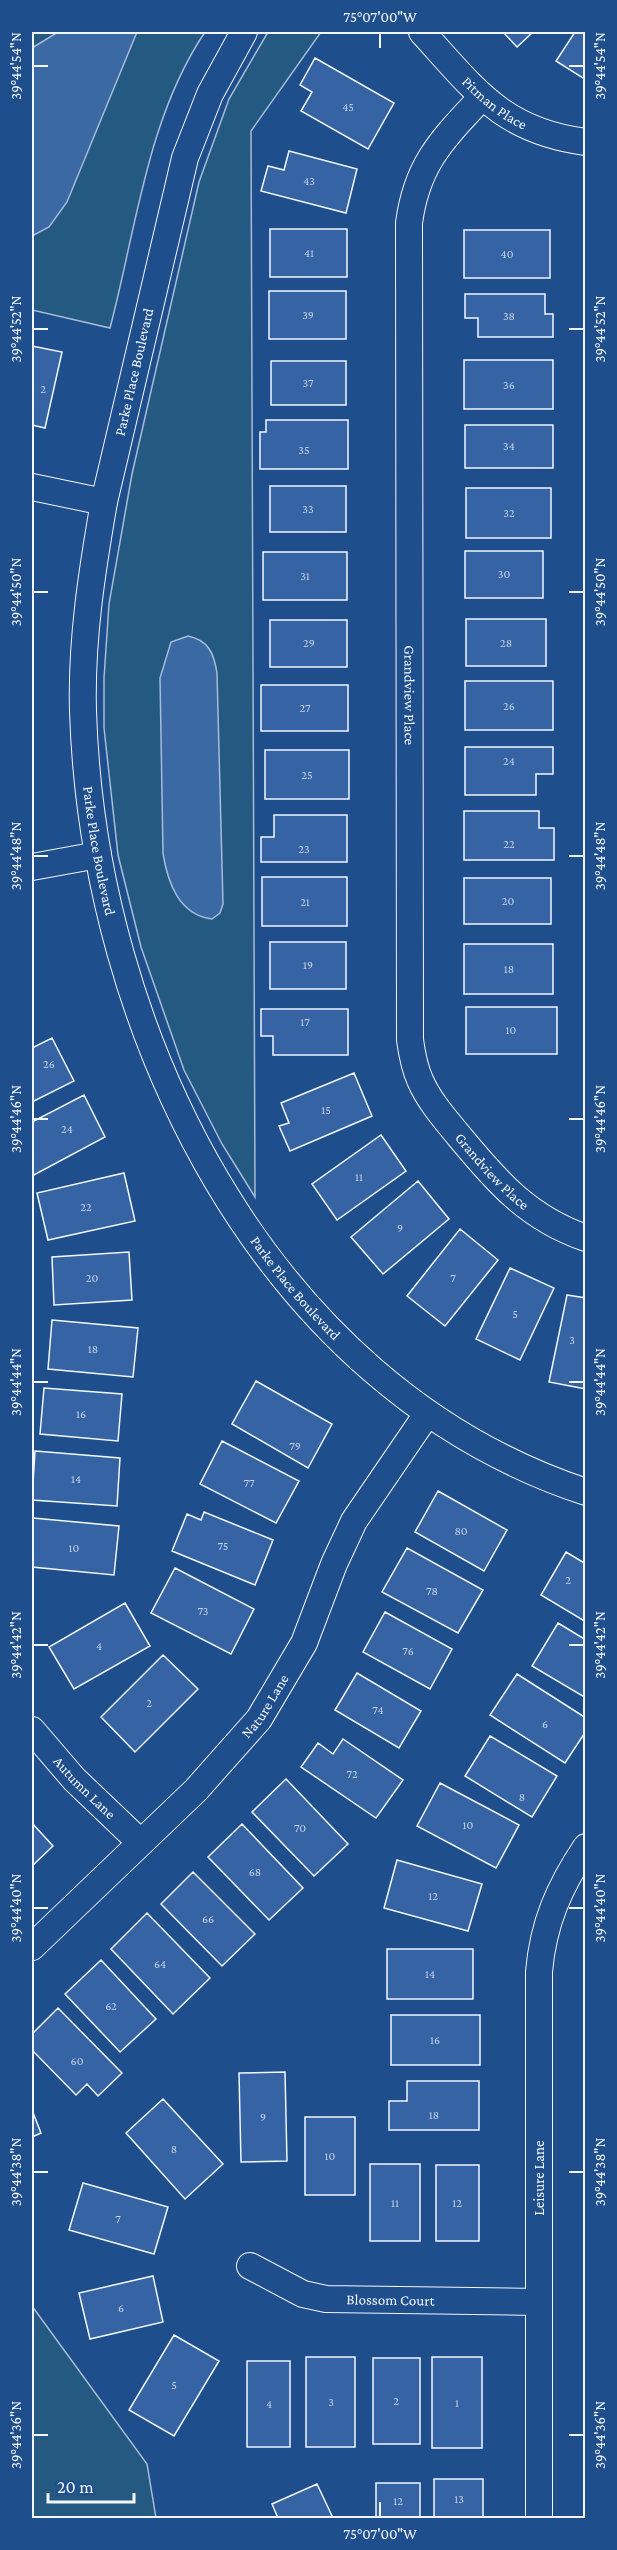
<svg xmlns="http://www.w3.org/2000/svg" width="617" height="2550" viewBox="0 0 617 2550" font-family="'Crimson Pro',serif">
	<rect width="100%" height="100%" fill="#1f4e8c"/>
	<path fill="#245a82" stroke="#a8bbd7" stroke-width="1.5" d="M32,32H205C147,118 136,230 110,328L32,310Z
		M268,32H321L251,131L255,1197L222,1144L184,1070L141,947L118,855L104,728V678L109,604L132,474L199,182L229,99Z
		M32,2306L147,2464L156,2518H32Z"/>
	<path fill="#3b69a3" stroke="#a8bbd7" stroke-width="1.5" d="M58,32H137L67,202L49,227L32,236V48Z
		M188,636C208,640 214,653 217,673L223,904L220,913L212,919C179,915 168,883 163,854L160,678L171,642Z"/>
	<path fill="#3563a3" stroke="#f2f6ff" stroke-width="1.5" d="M503,32H533L517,47Z
		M575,32H586V80L556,61Z
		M315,58L394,103L368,149L301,111L312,92L300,85Z
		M289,151L357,169L346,213L261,191L268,166L284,170Z
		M270,229H347V277H270Z
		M464,230H550V278H464Z
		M269,291H346V339H269Z
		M465,294H545V314H553V337H478V318H465Z
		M32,346L62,352L45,428L32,425Z
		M464,360H553V409H464Z
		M271,361H346V405H271Z
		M266,420H348V469H260V432H266Z
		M465,425H553V468H465Z
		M270,486H346V532H270Z
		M466,488H551V538H466Z
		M465,551H543V598H465Z
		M263,552H347V600H263Z
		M466,619H546V666H466Z
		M270,620H347V667H270Z
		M465,681H553V730H465Z
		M261,685H348V731H261Z
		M465,747H553V774H536V795H465Z
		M265,750H349V799H265Z
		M464,811H539V828H554V860H464Z
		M274,815H347V862H261V837H274Z
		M262,877H347V926H262Z
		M464,878H551V924H464Z
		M270,942H346V989H270Z
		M464,944H553V994H464Z
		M466,1007H557V1054H466Z
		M261,1009H348V1055H273V1036H261Z
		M52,1038L74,1081L32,1102V1048Z
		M584,1046H586V1079H584Z
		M354,1073L372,1116L290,1151L279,1126L289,1123L281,1103Z
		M84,1095L105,1137L32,1176V1122Z
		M381,1135L406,1171L337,1220L312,1184Z
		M124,1173L135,1221L48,1240L37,1193Z
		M418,1181L449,1219L383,1274L351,1237Z
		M460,1229L498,1260L445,1326L407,1296Z
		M129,1252L132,1300L54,1305L52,1257Z
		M510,1268L554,1288L520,1360L476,1339Z
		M567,1295L586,1298V1389L549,1382Z
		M52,1320L138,1328L133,1377L48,1369Z
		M256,1381L332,1424L308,1468L232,1424Z
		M44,1388L122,1394L118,1441L40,1434Z
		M222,1441L299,1481L276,1523L200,1484Z
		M35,1451L120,1458L117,1506L32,1500Z
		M438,1491L507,1530L484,1571L415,1532Z
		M204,1512L273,1540L255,1585L172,1551L187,1514L201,1520Z
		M33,1518L119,1526L114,1575L32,1567Z
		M407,1548L483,1590L458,1633L382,1592Z
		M566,1552L586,1564V1622L541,1595Z
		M175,1568L254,1609L231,1654L151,1613Z
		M125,1603L150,1646L74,1689L49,1647Z
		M385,1612L452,1649L430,1689L363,1652Z
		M558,1623L586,1640V1698L532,1666Z
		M163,1655L198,1689L135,1752L101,1717Z
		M357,1673L421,1711L399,1748L335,1710Z
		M517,1674L586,1718V1731L565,1763L490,1715Z
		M490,1736L557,1776L532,1817L465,1776Z
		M343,1739L403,1780L376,1818L301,1767L318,1743L333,1754Z
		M286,1779L348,1844L314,1876L252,1812Z
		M440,1783L519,1825L496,1868L417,1826Z
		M32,1823L53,1846L32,1866Z
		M242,1824L303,1888L269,1920L208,1857Z
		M397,1860L482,1884L468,1931L384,1908Z
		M193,1872L255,1934L222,1966L161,1904Z
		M147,1913L210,1978L173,2014L111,1949Z
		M387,1949H473V1999H387Z
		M101,1960L156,2019L120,2052L65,1994Z
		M58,2008L122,2073L98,2096L87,2084L76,2095L32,2050V2034Z
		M391,2015H480V2065H391Z
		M285,2072L287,2161L241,2162L239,2073Z
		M407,2081H479V2130H389V2101H407Z
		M163,2099L223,2164L185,2199L126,2133Z
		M32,2110L41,2133L32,2137Z
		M305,2117H355V2195H305Z
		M370,2164H420V2241H370Z
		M436,2165H479V2241H436Z
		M83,2183L168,2207L154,2254L69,2230Z
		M153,2276L163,2322L90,2339L79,2293Z
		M174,2335L219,2361L174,2436L129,2410Z
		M306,2357H355V2447H306Z
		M432,2357H482V2448H432Z
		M373,2358H420V2444H373Z
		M247,2361H290V2447H247Z
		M434,2479H483V2518H434Z
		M376,2483H420V2518H376Z
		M317,2484L333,2518H278L272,2504Z"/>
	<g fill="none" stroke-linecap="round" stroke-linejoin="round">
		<g stroke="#f2f6ff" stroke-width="28">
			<g id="minor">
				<path id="s1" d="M244,32L210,94L185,158L104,502C92,571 81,640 83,711C93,1031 264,1386 586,1492"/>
				<path id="s2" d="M422,32C475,90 502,131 586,142"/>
				<path id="s3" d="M482,97C443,139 417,163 409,223L410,1040C412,1054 414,1067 420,1080C429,1101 445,1119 459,1136C497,1182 528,1218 586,1238"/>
				<path d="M32,487L104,502"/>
				<path d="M32,867L98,855"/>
				<path id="s4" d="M32,1730L74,1779L140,1842"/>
				<path id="s5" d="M32,1947L196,1790L259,1719L304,1643L334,1564L354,1521L427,1414"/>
				<path id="s6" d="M250,2266L303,2294L326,2299L539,2302"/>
				<path d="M539,2518V1972C543,1924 559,1887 586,1847"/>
			</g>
		</g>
		<use href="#minor" stroke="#1f4e8c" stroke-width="26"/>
	</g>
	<path fill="none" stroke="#f2f6ff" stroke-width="2" d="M380,33V48M33,66H48M569,66H584M33,329H48M569,329H584M33,592H48M569,592H584M33,856H48M569,856H584M33,1119H48M569,1119H584M33,1382H48M569,1382H584M33,1645H48M569,1645H584M33,1908H48M569,1908H584M33,2172H48M569,2172H584M33,2435H48M569,2435H584M380,2502V2517"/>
	<g text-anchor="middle" stroke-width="4.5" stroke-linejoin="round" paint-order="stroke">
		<g font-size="12" fill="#c3d1e8">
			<text x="348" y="111">45</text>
			<text x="309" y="185">43</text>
			<text x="309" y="257">41</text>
			<text x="507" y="258">40</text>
			<text x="308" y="319">39</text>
			<text x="509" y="320">38</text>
			<text x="308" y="387">37</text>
			<text x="509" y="389">36</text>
			<text x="43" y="393">2</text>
			<text x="509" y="450">34</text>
			<text x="304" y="454">35</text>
			<text x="308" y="513">33</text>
			<text x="509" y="517">32</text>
			<text x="504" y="578">30</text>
			<text x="305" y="580">31</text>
			<text x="309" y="647">29</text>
			<text x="506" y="647">28</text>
			<text x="509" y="710">26</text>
			<text x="305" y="712">27</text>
			<text x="509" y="765">24</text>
			<text x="307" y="779">25</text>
			<text x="509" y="848">22</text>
			<text x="304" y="853">23</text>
			<text x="508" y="905">20</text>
			<text x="305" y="906">21</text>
			<text x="308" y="969">19</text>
			<text x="509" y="973">18</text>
			<text x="305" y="1026">17</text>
			<text x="511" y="1034">10</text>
			<text x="49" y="1068">26</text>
			<text x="326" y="1114">15</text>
			<text x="67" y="1133">24</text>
			<text x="359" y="1181">11</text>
			<text x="86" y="1211">22</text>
			<text x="400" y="1232">9</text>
			<text x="92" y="1282">20</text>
			<text x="453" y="1282">7</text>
			<text x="515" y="1318">5</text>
			<text x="572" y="1344">3</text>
			<text x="93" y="1353">18</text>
			<text x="81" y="1418">16</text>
			<text x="295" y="1450">79</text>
			<text x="76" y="1483">14</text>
			<text x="249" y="1487">77</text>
			<text x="461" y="1535">80</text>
			<text x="223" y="1550">75</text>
			<text x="74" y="1552">10</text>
			<text x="568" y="1584">2</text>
			<text x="432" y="1595">78</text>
			<text x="203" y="1615">73</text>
			<text x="99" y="1650">4</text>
			<text x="408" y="1655">76</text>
			<text x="149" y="1707">2</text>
			<text x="378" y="1714">74</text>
			<text x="545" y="1728">6</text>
			<text x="352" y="1778">72</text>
			<text x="522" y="1801">8</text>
			<text x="468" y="1829">10</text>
			<text x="300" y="1832">70</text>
			<text x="255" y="1876">68</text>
			<text x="433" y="1900">12</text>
			<text x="208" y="1923">66</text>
			<text x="160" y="1968">64</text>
			<text x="430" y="1978">14</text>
			<text x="111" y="2010">62</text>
			<text x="435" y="2044">16</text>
			<text x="77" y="2065">60</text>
			<text x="434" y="2119">18</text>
			<text x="263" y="2121">9</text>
			<text x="174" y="2153">8</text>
			<text x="330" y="2160">10</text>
			<text x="395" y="2207">11</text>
			<text x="457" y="2207">12</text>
			<text x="118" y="2223">7</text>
			<text x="121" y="2312">6</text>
			<text x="174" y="2389">5</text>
			<text x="396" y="2405">2</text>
			<text x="331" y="2406">3</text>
			<text x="457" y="2407">1</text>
			<text x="269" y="2408">4</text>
			<text x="459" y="2503">13</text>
			<text x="398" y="2505">12</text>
		</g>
		<g font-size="15" fill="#f2f6ff" stroke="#1f4e8c">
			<text dy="5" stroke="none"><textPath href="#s2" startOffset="102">Pitman Place</textPath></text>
			<text transform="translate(134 372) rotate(-77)" y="5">Parke Place Boulevard</text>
			<text dy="5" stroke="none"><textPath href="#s3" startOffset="621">Grandview Place</textPath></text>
			<text dy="5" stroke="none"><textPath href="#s1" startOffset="844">Parke Place Boulevard</textPath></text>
			<text dy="5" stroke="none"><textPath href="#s3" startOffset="1124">Grandview Place</textPath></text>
			<text dy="5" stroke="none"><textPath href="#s1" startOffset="1330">Parke Place Boulevard</textPath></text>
			<text dy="5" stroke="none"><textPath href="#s5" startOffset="336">Nature Lane</textPath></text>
			<text dy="5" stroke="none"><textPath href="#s4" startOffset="78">Autumn Lane</textPath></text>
			<text transform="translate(539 2178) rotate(-90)" y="5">Leisure Lane</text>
			<text dy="5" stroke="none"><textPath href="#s6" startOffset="148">Blossom Court</textPath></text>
		</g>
	</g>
	<rect width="617" height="2550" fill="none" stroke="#1f4e8c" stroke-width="66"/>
	<path d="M48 2493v9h86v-9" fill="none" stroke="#f2f6ff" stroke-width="3"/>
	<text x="57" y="2493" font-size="18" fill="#f2f6ff" stroke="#1f4e8c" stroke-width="4.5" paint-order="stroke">20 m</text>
	<rect x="33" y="33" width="551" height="2484" fill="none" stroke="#f2f6ff" stroke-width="2"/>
	<g font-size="15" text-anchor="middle" fill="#f2f6ff">
		<text x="380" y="22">75°07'00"W</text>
		<text transform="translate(16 66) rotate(-90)" y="5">39°44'54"N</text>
		<text transform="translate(600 66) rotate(-90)" y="5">39°44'54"N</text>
		<text transform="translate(16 329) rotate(-90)" y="5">39°44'52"N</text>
		<text transform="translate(600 329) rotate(-90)" y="5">39°44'52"N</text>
		<text transform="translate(16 592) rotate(-90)" y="5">39°44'50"N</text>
		<text transform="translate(600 592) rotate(-90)" y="5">39°44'50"N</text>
		<text transform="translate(16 856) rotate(-90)" y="5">39°44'48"N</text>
		<text transform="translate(600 856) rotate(-90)" y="5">39°44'48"N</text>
		<text transform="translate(16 1119) rotate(-90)" y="5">39°44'46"N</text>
		<text transform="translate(600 1119) rotate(-90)" y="5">39°44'46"N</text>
		<text transform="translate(16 1382) rotate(-90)" y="5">39°44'44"N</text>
		<text transform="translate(600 1382) rotate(-90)" y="5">39°44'44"N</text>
		<text transform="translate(16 1645) rotate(-90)" y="5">39°44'42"N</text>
		<text transform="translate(600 1645) rotate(-90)" y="5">39°44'42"N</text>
		<text transform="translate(16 1908) rotate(-90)" y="5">39°44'40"N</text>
		<text transform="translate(600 1908) rotate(-90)" y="5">39°44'40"N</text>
		<text transform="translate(16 2172) rotate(-90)" y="5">39°44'38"N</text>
		<text transform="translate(600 2172) rotate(-90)" y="5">39°44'38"N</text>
		<text transform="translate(16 2435) rotate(-90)" y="5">39°44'36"N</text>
		<text transform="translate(600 2435) rotate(-90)" y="5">39°44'36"N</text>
		<text x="380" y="2539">75°07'00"W</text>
	</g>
</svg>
